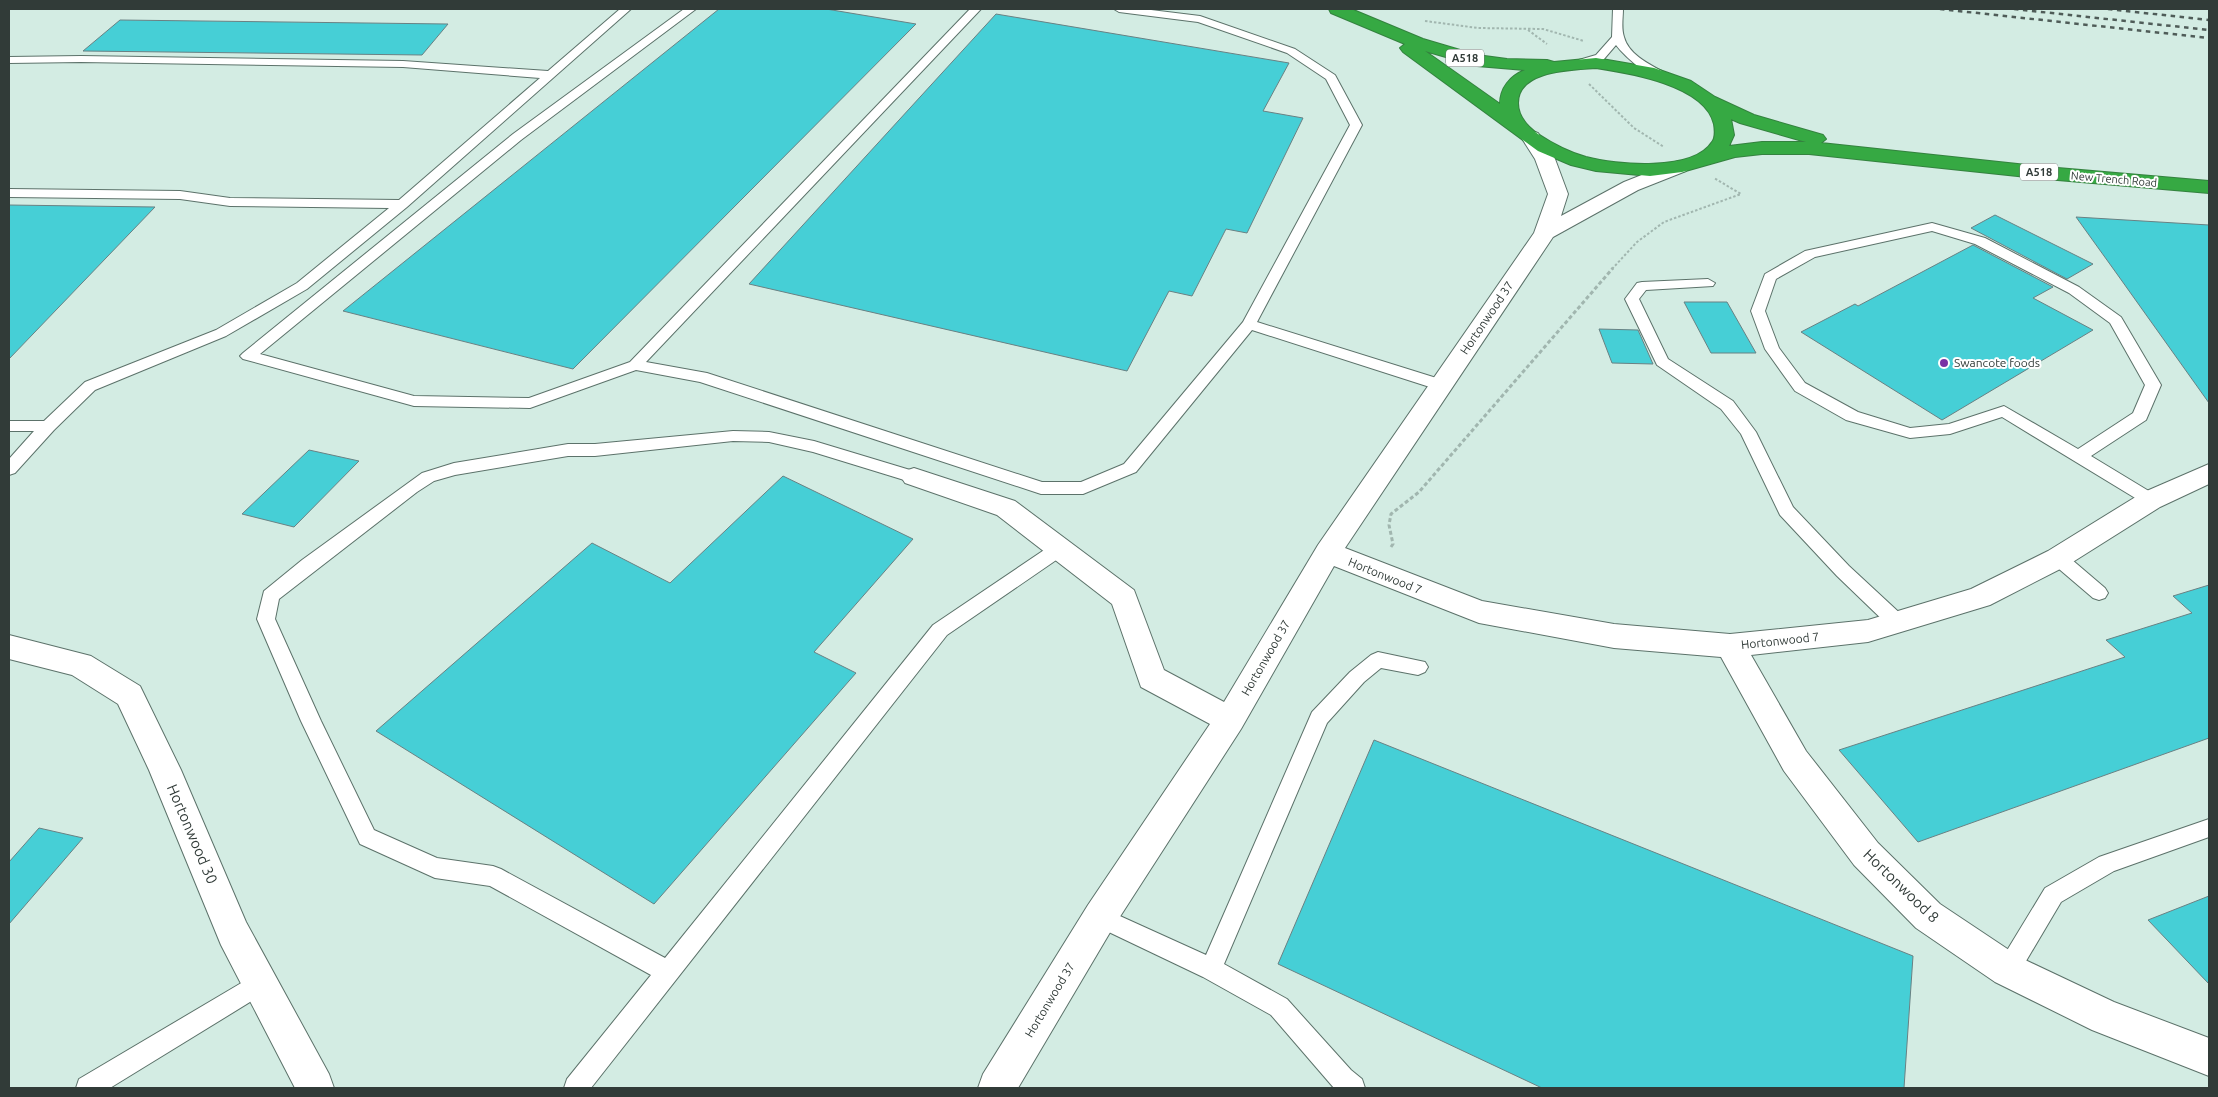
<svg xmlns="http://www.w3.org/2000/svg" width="2218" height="1097" viewBox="0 0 2218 1097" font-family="Ubuntu,sans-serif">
	<rect width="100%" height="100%" fill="#d3ece3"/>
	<path fill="#46cfd6" stroke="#698183" d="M719,9H826L916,24L573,369L343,311Z
		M996,14L1289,63L1263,111L1303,118L1247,233L1226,229L1192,296L1169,291L1127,371L749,284Z
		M120,20L448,24L422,55L83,51Z
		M9,205L155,207L9,359Z
		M1995,215L2093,264L2067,279L1971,228Z
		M2076,217L2209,225V403L2117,274Z
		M1973,245L2053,287L2033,298L2093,330L1942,420L1801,332L1855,304L1858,306Z
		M1684,302H1727L1756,353H1711Z
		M1599,329L1638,330L1653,364L1612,363Z
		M309,450L359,461L294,527L242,514Z
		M783,476L913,539L814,652L856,673L654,904L376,731L592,543L670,583Z
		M2209,585V738L1918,842L1839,750L2125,657L2106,640L2192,613L2173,596Z
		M1374,740L1913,956L1904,1088H1542L1278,964Z
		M39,828L83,838L9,924V862Z
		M2209,896V984L2148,920Z"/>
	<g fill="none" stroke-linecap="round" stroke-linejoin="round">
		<g stroke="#5c726a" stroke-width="2">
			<path id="lane" d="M620,9H631L407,207L307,289L226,336L95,390L54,430L15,473L9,475V459L34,431H9V421H44L85,382L216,330L297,283L389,208L230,206L180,199L9,197V189L180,191L230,198L399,200L540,78L403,67L81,62L9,63V57L81,56L403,61L548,71Z
				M684,9H696L521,140L260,354L414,396L529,398L630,362L970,9H981L646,362L707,373L1042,482H1081L1124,464L1243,322L1350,125L1326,79L1287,53L1198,22L1119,12L1114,9H1143L1200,16L1295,49L1335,75L1362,125L1257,322L1446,381L1449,385L1446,389H1436L1252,330L1136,472L1083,494H1041L700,382L636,370L530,408L414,406L243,359L240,356L243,353L513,134Z
				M1613,9H1623C1623,18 1621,28 1624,37C1629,56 1653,66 1669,75L1671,77L1669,79C1654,83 1625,57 1616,45L1604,59L1576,67L1572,66L1570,64L1572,62L1596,55L1612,37Z
				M1932,223L1985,238L2079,287L2121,317L2161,385L2146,420L2091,456L2157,496L2159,500L2157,504L2151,506L2145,504L2002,417L1950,434L1910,438L1846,420L1795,391L1765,349L1751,311L1765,274L1805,251ZM1932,231L1975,244L2069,293L2110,323L2145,385L2133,413L2078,449L2004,406L1949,424L1910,428L1858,412L1805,383L1779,348L1765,311L1776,279L1815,257Z
				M1708,279L1715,283L1713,286L1646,290L1639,299L1668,359L1733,401L1756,432L1793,507L1849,566L1904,617L1906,622L1904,627L1897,629L1890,627L1837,576L1780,515L1741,434L1721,409L1657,365L1625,299L1637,283L1642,282Z
				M733,431L769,432L814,441L920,473L922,477L920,481L914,483L813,452L769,442L733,441L595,456H568L455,475L434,481L417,492L279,599L275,619L321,721L374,830L437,858L493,866L501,869L665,958L933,625L1053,544L1059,542L1065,544L1068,549L1065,554L947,635L591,1088H564L567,1079L651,975L490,886L435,878L360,844L301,721L257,619L264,591L302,560L422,473L454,463L568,444H595Z
				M2058,551L2064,553L2105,588L2108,593L2105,598L2099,600L2093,598L2052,563L2049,558L2052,553Z
				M1378,652L1425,662L1428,667L1425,672L1418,675L1381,668L1364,682L1327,723L1224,964L1287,999L1351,1070L1362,1079L1365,1088H1334L1271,1015L1203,977L1092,924L1089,917L1092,910L1100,907L1206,955L1312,712L1350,672L1371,655Z
				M2209,819V837L2114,871L2061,902L2016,978L2008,981L2000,978L1997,970L2000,962L2045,888L2099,857Z
				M260,972L268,975L272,983L268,991L110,1088H76L79,1079Z"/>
		</g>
		<g stroke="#5c726a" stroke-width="2">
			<path id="street" d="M1531,131L1538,133L1555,159L1568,194L1561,216L1624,182L1672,163L1679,161L1686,163L1689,167L1686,171L1638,190L1553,237L1345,548L1482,601L1614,624L1730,634L1868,620L1971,589L2048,551L2142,493L2209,464V484L2160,507L2068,565L1990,605L1868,642L1751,655L1806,751L1878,843L1940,904L2021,958L2114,1002L2209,1038V1076L2092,1030L1995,982L1916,928L1854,865L1784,771L1721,657L1614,648L1479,623L1334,566L1241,729L1112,929L1018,1088H978L983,1074L1088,905L1210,724L1141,687L1112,604L997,515L905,483L901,477L905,471L914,468L1015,501L1134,590L1164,670L1224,702L1318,545L1534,233L1548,194L1535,159L1521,137L1524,133Z
				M9,635L91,656L140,686L181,770L246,922L329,1074L334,1088H295L221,945L149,770L118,704L72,675L9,659Z"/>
		</g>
		<g stroke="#34823f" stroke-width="2">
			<path id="highway" d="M1329,9H1351L1423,39L1477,55L1507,59L1547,60L1554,62L1596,58L1654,68L1691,81L1715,97L1754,115L1823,135L1826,139L1821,143L2046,167L2209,181V193L2046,179L1809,154H1762L1735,157L1682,172L1650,176L1596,171L1571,165L1538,151L1403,52L1400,48L1405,44L1331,13ZM1425,51L1477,66L1525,70C1510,76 1500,88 1500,104ZM1596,68C1629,73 1705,85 1714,124C1715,130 1716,137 1712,142C1693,172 1616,165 1586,157C1569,152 1553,144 1538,134C1528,127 1518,116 1518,103C1518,70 1572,70 1596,68ZM1731,119L1740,123L1806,142H1762L1729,146L1734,135Z"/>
		</g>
		<path stroke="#a1b6af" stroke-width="2" stroke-dasharray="2.5 2" stroke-linecap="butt" d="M1425,21L1478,28L1543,29L1584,41
			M1528,30L1547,44
			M1589,84L1634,128L1664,147
			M1612,269L1637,242L1664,222L1741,194L1714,178"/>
		<path stroke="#a1b6af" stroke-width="3" stroke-dasharray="4 2.5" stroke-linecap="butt" d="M1391,547L1393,544L1389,525L1391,514L1419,492L1613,268"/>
		<use href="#lane" fill="#fff" fill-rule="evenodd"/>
		<use href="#street" fill="#fff" fill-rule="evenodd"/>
		<use href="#highway" fill="#36a943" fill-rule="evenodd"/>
		<path stroke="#4f5c58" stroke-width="2.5" stroke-dasharray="4.5 4.5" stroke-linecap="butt" d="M1940,9L2209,38
			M2014,9L2209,30
			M2108,9L2209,20"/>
	</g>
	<circle fill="#7931a5" stroke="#fff" stroke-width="2" cx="1944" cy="363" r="5"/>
	<g text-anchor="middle" stroke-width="4" stroke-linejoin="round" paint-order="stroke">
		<g fill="#fff" stroke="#6f7674" stroke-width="1">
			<rect x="1446" y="49.5" width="38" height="17" rx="4"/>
			<rect x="2020" y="163.5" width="38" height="17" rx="4"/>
		</g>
		<g font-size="11" font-weight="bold" fill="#313b38">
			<text x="1465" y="62">A518</text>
			<text x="2039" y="176">A518</text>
		</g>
		<g font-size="11" fill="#313b38" stroke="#fff">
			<text transform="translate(2114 179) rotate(5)" y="4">New Trench Road</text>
		</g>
		<g font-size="12" fill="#313b38" stroke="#fff">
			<text transform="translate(1487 318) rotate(-56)" y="4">Hortonwood 37</text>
			<text transform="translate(1385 576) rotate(22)" y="4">Hortonwood 7</text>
			<text transform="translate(1780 641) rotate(-6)" y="4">Hortonwood 7</text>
			<text transform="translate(1266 658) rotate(-60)" y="4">Hortonwood 37</text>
			<text transform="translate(1050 1000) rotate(-59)" y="4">Hortonwood 37</text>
		</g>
		<g font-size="12" fill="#313b38" stroke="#fff" text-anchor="start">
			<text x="1954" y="367">Swancote foods</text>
		</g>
		<g font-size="15" fill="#313b38" stroke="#fff">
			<text transform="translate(192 834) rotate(67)" y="5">Hortonwood 30</text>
			<text transform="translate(1901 886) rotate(44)" y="5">Hortonwood 8</text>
		</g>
	</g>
	<rect width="2218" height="1097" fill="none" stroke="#313b38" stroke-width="20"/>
</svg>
